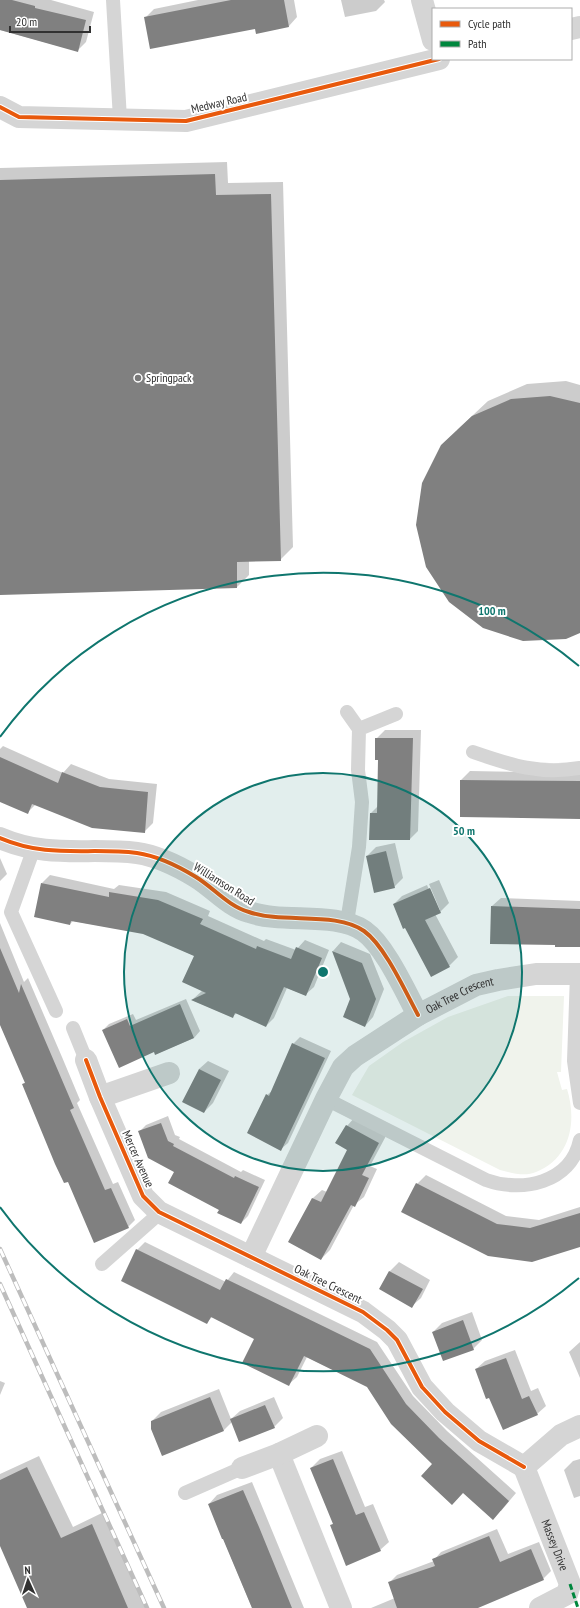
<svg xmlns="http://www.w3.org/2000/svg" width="580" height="1608" viewBox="0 0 580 1608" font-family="'PT Sans Narrow',sans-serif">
	<rect width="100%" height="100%" fill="#fff"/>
	<path fill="#f0f3ec" d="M508,996H564L561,1072H557L562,1090L567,1089C577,1121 571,1158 536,1172C525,1177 512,1173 500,1170L352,1095L369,1066L403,1042L448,1017Z"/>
	<path fill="#0003" d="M3,0H51L94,12L86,42L77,51L0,30V12Z
		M198,0H294L297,17L289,26L256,28L145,18L154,9Z
		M341,0H384L385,2L376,11L345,17Z
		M227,162L228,183L283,182L293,547L280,560L249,561V575L237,587L0,594V168Z
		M566,381L580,385V632L457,430L488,401L527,384Z
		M385,730H421L418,831L410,839L371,813L378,806L379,759L376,739Z
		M3,746L63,773L71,764L109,779L157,784L153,823L144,832L36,804L27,813L0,801V749Z
		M470,771L580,773V819L461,780Z
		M395,843L403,878L394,887L367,856L376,847Z
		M0,858L7,874L0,881Z
		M50,875L114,889L119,885L166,892L210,911L208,916L264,941L266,939L296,950L305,940L329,950L314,987L305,995L287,988L274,1018L266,1026L237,1013L232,1017L192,1000L203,990L195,956L143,933L73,921L70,924L42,883Z
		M439,880L449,903L440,912L435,914L458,957L449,966L394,904L402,896L427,885L438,910H440L429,884Z
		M501,898L580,901V945L492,906Z
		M0,923L24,982L28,978L62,1057L80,1100L77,1103L113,1184L118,1182L135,1220L128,1227L68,1180L23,1084L26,1082L0,1024Z
		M341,942L370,954L384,989L373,1017L365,1026L351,1000L333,951Z
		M186,999L200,1031L194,1038L156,1054L154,1051L103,1030L109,1024L133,1014L136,1020Z
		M300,1037L331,1051L288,1143L281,1149L267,1095L273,1090L293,1044Z
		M208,1061L229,1071L213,1103L204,1112L199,1069Z
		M168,1116L175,1135L180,1137L179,1139L241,1172L243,1170L265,1180L248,1216L241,1223L220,1210L176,1171L139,1132L146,1125Z
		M355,1117L387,1134L370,1166L377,1169L364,1197L354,1205L330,1250L321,1259L289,1242L313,1198L322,1190L327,1192L348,1149L347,1126Z
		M426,1175L506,1216L539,1220L580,1207V1247L403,1212L417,1184Z
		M145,1242L226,1282L234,1272L377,1342L413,1396L447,1431L516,1493L501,1511L463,1492L433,1464L367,1386L307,1357L297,1377L289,1384L255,1338L212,1317L207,1322L137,1250Z
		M399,1262L430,1280L421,1298L412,1306L380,1289L390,1271Z
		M472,1312L482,1340L473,1349L433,1332L442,1323Z
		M580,1342V1378L569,1352Z
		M515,1350L531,1391L538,1388L546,1406L537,1414L476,1369L485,1361Z
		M0,1381L5,1383L0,1395Z
		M219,1389L231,1419L240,1411L274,1397L283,1418L274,1427L232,1422L224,1430L152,1421L161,1412Z
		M342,1451L365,1507L373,1504L389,1542L380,1550L331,1526L334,1523L311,1468L320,1459Z
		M39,1456L73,1527L104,1512L145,1608H28L0,1544V1474Z
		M580,1459V1496L574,1498L564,1470L573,1461Z
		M252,1482L304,1608H252L209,1504L217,1495Z
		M497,1529L508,1554L539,1542L551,1571L543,1579L474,1608H371L395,1598L389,1583L397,1575L434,1561V1560L441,1552Z"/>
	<path fill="#808080" d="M0,0H12L35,6V8L86,20L78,52L0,30Z
		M231,0H284L289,27L256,34L255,29L150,49L144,17Z
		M215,174L216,195L271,194L281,561L237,562V588L0,595V180Z
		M550,396L580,403V633L566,639L523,641L483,628L449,602L426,567L416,525L422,483L441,445L472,416L511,399Z
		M375,738H413L410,840H369L370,813H377L378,760H375Z
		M0,757L58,783L62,772L100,787L148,792L145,833L92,828L32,804L28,814L0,802Z
		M460,780L580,781V819L460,817Z
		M386,851L395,888L374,893L366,856Z
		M41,883L109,897V892L158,900L203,919L200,924L256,949L257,946L291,959L296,947L322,958L306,996L284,987L266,1027L235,1013L233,1018L191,1000L206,993L182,982L194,956L143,934L71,921L70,925L34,917Z
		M430,888L441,913L425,920L450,967L431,977L405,928L403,929L393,904Z
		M491,906L580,909V947H555V945L490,944Z
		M0,948L19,993L21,984L74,1108L70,1110L105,1190L111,1188L129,1228L94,1243L68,1182L64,1183L55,1164L22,1084L25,1083L0,1025Z
		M332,951L362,963L376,999L365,1027L343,1017L350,999Z
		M180,1004L194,1038L155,1055L154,1052L119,1068L102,1030L127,1019L130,1026Z
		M292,1043L325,1058L281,1151L247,1133L266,1094L269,1096Z
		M199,1069L221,1080L204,1113L182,1102Z
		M161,1123L168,1141L174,1144L173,1146L234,1178L235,1176L259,1187L241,1224L217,1213L219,1210L168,1183L174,1172L148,1158L138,1131Z
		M346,1125L379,1143L362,1175L369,1178L355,1207L351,1205L321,1260L288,1242L312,1198L321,1202L347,1150L335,1143Z
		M416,1183L497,1224L530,1228L580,1213V1247L532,1262L488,1256L401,1212Z
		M136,1249L220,1290L226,1279L370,1349L406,1404L439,1438L509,1501L493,1520L463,1493L452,1505L421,1476L432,1464L391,1424L367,1387L304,1356L289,1386L242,1363L254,1339L211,1317L207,1324L121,1281Z
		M389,1271L423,1289L412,1308L379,1289Z
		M463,1320L474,1350L443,1361L432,1332Z
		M506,1358L522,1399L529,1396L538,1415L503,1430L489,1398L486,1399L475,1369Z
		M210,1397L224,1431L162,1456L151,1429V1421Z
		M265,1405L275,1428L239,1442L230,1419Z
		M333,1459L356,1515L364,1512L381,1551L346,1566L330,1525L333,1524L310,1468Z
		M27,1467L61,1538L92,1524L128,1608H27L0,1546V1480Z
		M243,1490L259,1527L292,1608H252L223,1539H222L208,1504Z
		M489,1536L500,1562L531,1549L544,1580L478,1608H397L388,1582L435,1566L432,1559Z"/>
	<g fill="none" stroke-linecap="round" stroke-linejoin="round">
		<path stroke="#d5d5d5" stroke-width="14" d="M113,0L120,119
			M347,712L359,729
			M473,752C511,765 539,775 580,768
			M34,848L11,912L56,1011
			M347,922L359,847L362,802L358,770L359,729L396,714
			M577,974L574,1061L580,1103
			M73,1028L86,1060
			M326,1099L486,1180C522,1193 571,1183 580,1140
			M102,1264L161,1212
			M185,1493L242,1468"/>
		<g stroke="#d5d5d5" stroke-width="22">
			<path d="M422,0L433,40"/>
			<path d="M571,29L580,27"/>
			<path d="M0,107L19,117L186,121L439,59"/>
			<path d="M0,838C49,859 88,847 137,853C158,856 178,866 196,877C214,888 228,906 249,912C283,924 336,911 364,931C385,946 405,991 418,1015"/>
			<path d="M86,1060L100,1097L143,1196L159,1212L363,1312L387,1330L397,1340L422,1387L445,1412L479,1441L524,1467"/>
			<path d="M100,1097L169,1073"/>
			<path id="s1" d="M251,1257L326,1099L343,1067L355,1056L418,1015L476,985L498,980L536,974H580"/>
			<path d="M279,1454L341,1608"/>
			<path id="s2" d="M524,1467L570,1584L567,1594L540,1608"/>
			<path d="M524,1467L561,1435L580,1426"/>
			<path d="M242,1468L279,1454L317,1436"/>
		</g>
		<g stroke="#bdbdbd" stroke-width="4.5">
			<path id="rail" d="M0,1249L164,1608
				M0,1284L147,1608"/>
		</g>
		<use href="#rail" stroke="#fff" stroke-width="3" stroke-dasharray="9" stroke-linecap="butt"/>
		<path stroke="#00873e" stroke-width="3" stroke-dasharray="6 3" stroke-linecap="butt" d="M570,1584L578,1608"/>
		<g stroke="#fff" stroke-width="6">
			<path id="cycleway" d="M0,107L19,117L186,121L439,59
				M0,838C49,859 88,847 137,853C158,856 178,866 196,877C214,888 228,906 249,912C283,924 336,911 364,931C385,946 405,991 418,1015
				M86,1060L100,1097L143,1196L159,1212L363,1312L387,1330L397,1340L422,1387L445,1412L479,1441L524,1467"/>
		</g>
		<use href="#cycleway" stroke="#e8590c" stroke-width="4"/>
	</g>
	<circle cx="323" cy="972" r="199" fill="#0f766e" fill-opacity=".12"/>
	<g fill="none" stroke="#0f766e" stroke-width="2">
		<circle cx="323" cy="972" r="199"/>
		<path d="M579 1278A399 399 0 0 1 0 1207M0 737A399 399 0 0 1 579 666"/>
	</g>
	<circle fill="#797979" stroke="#fff" stroke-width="1.5" cx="138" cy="378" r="4"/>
	<g text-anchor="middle" stroke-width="4" stroke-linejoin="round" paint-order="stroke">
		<g font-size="12" fill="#313131" stroke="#fff">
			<text transform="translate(219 103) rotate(-13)" y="4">Medway Road</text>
			<text transform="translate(224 884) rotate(32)" y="4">Williamson Road</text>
			<text dy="4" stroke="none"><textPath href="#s1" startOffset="349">Oak Tree Crescent</textPath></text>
			<text transform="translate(138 1159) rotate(66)" y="4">Mercer Avenue</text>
			<text transform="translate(328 1284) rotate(26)" y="4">Oak Tree Crescent</text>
			<text dy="4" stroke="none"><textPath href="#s2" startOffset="84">Massey Drive</textPath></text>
		</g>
		<g font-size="12" fill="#313131" stroke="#fff" text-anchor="start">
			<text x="146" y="382">Springpack</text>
		</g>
	</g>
	<circle cx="323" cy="972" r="6" fill="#0f766e" stroke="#fff" stroke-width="2"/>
	<g font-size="12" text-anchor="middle" font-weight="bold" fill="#0f766e" stroke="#fff" stroke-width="4" stroke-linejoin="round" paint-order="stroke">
		<text x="492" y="615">100 m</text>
		<text x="464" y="835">50 m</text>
	</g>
	<rect x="432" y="8" width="140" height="52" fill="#ffffff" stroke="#adadad"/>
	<rect x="440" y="21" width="20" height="6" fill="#e8590c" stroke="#adadad"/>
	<text x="468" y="28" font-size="12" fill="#313131">Cycle path</text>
	<rect x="440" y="41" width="20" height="6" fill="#00873e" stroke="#adadad"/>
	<text x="468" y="48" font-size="12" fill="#313131">Path</text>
	<g transform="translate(28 1580) rotate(357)" stroke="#ffffff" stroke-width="3" paint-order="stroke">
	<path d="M0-3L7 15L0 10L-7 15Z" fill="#313131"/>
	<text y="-6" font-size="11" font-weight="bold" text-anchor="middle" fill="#313131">N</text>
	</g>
	<path d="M10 26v6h80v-6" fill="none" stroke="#313131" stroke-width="2"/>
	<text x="16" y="26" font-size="12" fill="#313131" stroke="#ffffff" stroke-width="3" paint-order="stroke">20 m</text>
</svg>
